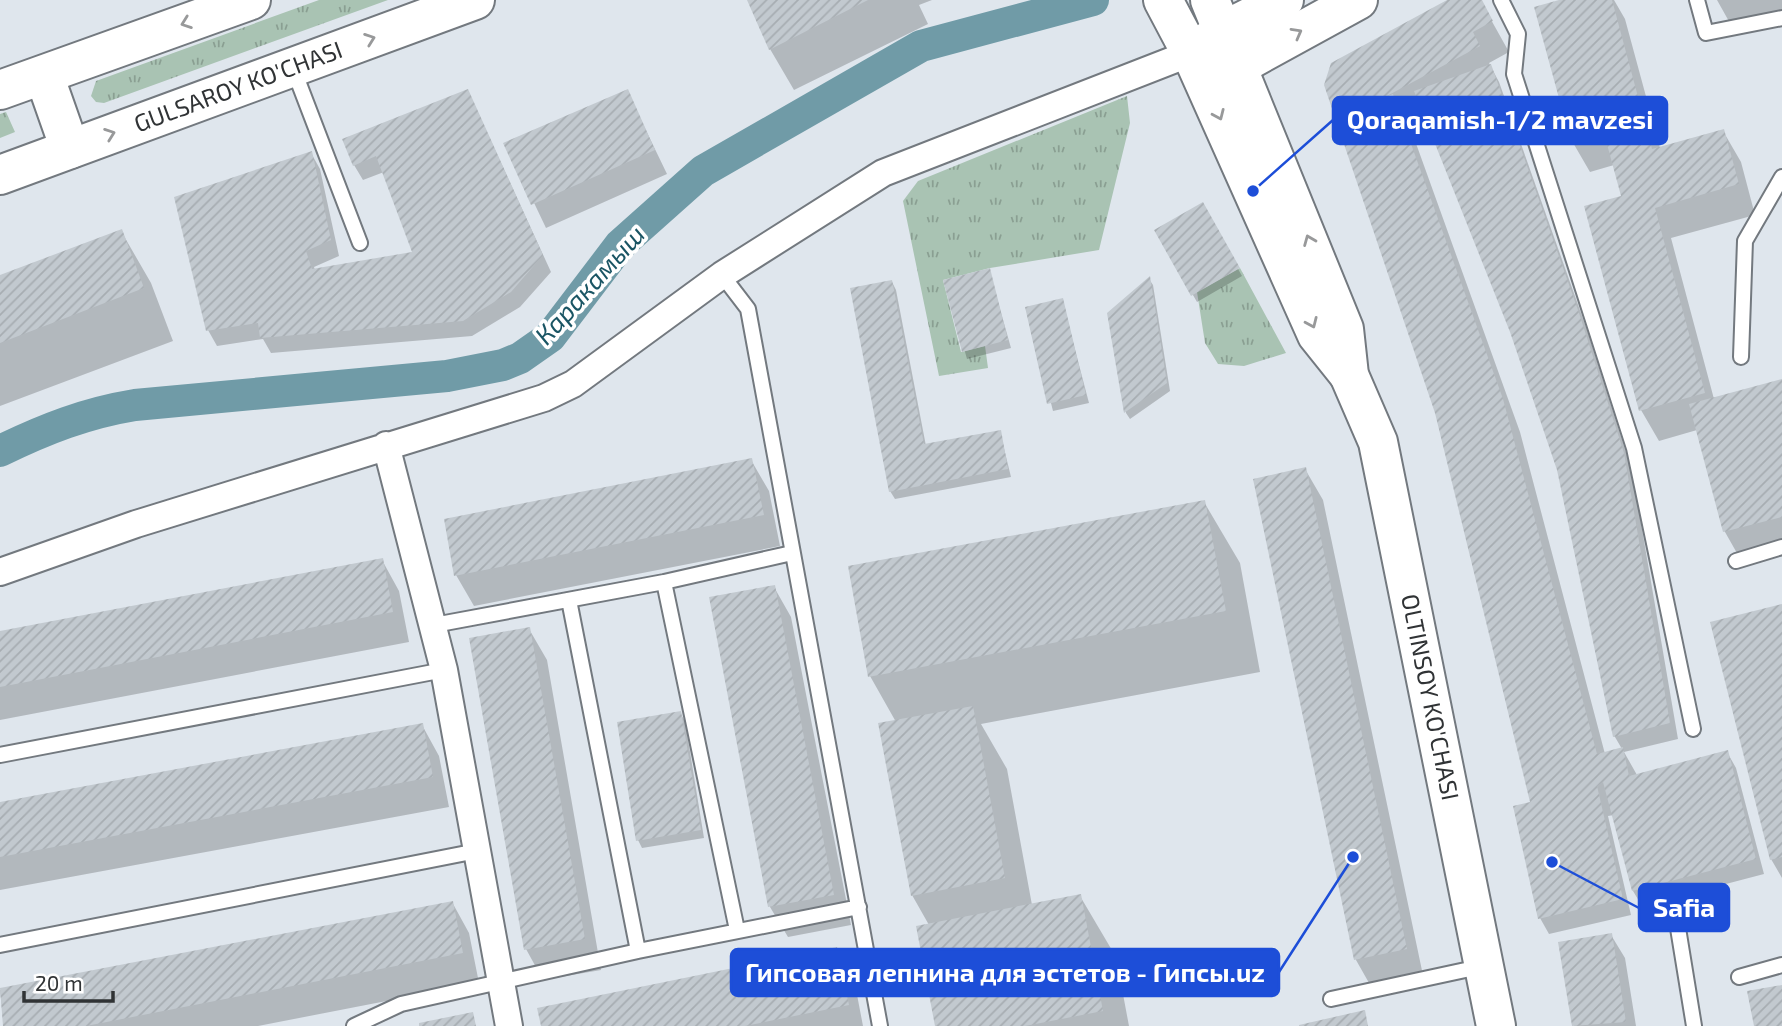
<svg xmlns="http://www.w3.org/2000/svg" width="1782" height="1026" viewBox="0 0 1782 1026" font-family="'Exo 2',sans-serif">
	<defs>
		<pattern id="grass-tufts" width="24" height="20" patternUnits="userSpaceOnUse" patternTransform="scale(1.75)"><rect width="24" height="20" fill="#a9c3b3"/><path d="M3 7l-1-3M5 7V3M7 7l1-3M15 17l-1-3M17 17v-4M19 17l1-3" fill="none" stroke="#8a9f92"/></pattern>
		<pattern id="building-hatch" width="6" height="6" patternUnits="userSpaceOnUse" patternTransform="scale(1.75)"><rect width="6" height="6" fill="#c2c9cf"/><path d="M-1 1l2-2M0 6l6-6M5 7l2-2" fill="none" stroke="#a7adb2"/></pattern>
	</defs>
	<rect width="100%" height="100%" fill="#dfe6ed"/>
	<path fill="url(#grass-tufts)" d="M319,0H388L104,103L96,102L91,96L96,81Z
		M1127,96L1130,123L1099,250L990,268L943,280L961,352L985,346L988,368L939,376L903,201L918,181Z
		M6,112L15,132L0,138V114Z
		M1240,268L1286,353L1244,366L1218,364L1205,343L1197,292Z"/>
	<path fill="#0003" fill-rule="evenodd" d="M749,0H932L919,5L928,24L794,90L770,49Z
		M1451,0H1480L1509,52L1489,63L1499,82L1587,330L1632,471L1678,739L1624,752L1637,775L1727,752L1736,768L1764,874L1642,906L1633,891L1614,815L1608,816L1631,915L1549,934L1540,918L1532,803L1437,413L1325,85ZM1426,115L1512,331L1558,470L1615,737L1622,749L1605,754L1520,432L1409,124Z
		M1565,0H1614L1625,19L1660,148L1723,131L1741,162L1755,215L1671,238L1714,399L1782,381V552L1742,562L1725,532L1697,430L1659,441L1641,410L1623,197L1614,165L1590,172L1572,141Z
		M1717,0H1782V11L1731,25Z
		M468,91L551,272L520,307L472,336L271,353L263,339L217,346L208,330L311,153L320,169L339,256L314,267L315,270L415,253L384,172L363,180L354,165Z
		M627,91L667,174L546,228L506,144Z
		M1202,205L1242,276L1197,302L1156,231Z
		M121,231L151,283L173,341L0,406V277Z
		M989,270L1011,348L967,359L945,281Z
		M1149,279L1153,285L1170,391L1130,419L1126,413L1109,314Z
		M892,282L896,290L926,446L1000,432L1011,477L895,499L890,491Z
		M1062,300L1089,403L1053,411L1027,308Z
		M751,460L769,491L780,546L474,606L456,575Z
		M1305,469L1323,500L1424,980L1373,990L1356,960L1255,480Z
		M1204,502L1240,563L1260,672L981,724L1007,769L1032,905L1080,896L1116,957L1129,1026H937L929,925L912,895L896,722L870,676Z
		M382,560L399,591L409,642L0,720V633Z
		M774,587L791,617L851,925L788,937L770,907L711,598Z
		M1782,606V878L1771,859Z
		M529,629L547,660L601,970L543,980L526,949Z
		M680,713L685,721L704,838L642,848L638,840Z
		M422,725L439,756L449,807L0,890V804Z
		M452,902L469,933L479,983L258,1026H4L0,990Z
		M1611,935L1625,958L1636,1026H1574L1560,943Z
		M836,948L854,979L863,1026H543Z"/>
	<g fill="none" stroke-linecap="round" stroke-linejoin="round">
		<path stroke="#709ba7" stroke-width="32" d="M0,451C45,429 86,413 135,405L447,376L503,365L520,358L550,337L620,245L703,171L921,46L1093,0"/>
	</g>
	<path fill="url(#building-hatch)" d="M747,0H868L769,50Z
		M1447,0H1482L1493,21L1473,32L1480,46L1385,97L1393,94L1503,399L1597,754L1623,747L1629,776L1728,750L1756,859L1632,891L1603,782L1597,786L1623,899L1538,919L1513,806L1530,802L1435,413L1324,85L1331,63Z
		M1559,0H1612L1652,149L1724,129L1739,184L1655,208L1705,393L1639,411L1584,206L1621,196L1604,133L1571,142L1534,7Z
		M1491,64L1579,313L1624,453L1670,723L1613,737L1557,470L1510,332L1414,91Z
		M468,89L543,255L511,292L463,321L260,338L258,323L206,331L174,197L312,151L331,240L306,251L312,269L412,252L376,156L353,166L342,139Z
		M628,89L655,150L531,205L503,143Z
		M1203,202L1240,268L1191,296L1154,230Z
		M122,229L144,288L0,343V275Z
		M990,268L1008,340L962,352L943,280Z
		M1150,276L1167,383L1124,413L1107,313Z
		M892,280L924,444L1001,430L1008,469L889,492L850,288Z
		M1063,298L1086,395L1047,404L1025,307Z
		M1782,379V517L1723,532L1689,404Z
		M752,458L764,515L454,576L444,519Z
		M1306,467L1407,949L1354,960L1253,479Z
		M1205,500L1226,611L868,677L848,566Z
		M383,558L393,612L0,687V631Z
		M775,585L834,895L768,907L709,597Z
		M1782,604V857L1770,860L1710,622Z
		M530,627L585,939L524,950L469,638Z
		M973,706L1005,878L911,896L878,723Z
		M681,711L701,830L636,841L617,722Z
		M423,723L433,777L0,857V802Z
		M1081,894L1103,1011L1025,1026H935L916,926Z
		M453,901L463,953L86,1026H3L0,988Z
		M1612,933L1626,1022L1572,1026L1558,942Z
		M837,947L849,1005L745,1026H541L537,1008Z
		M1782,985V1026H1754L1747,991Z
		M1365,1010L1368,1026H1299V1025Z
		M473,1012L476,1026H419V1023Z"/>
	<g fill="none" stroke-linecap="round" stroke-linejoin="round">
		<g stroke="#73797f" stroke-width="18">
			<path id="lane" d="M1501,0L1518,34L1514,74L1634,448L1693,729
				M1697,0L1706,33L1782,18
				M293,68L360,243
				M722,275L748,309L880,1026
				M1741,357L1745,241L1782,177
				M1736,561L1782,547
				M664,582L737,930
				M569,600L638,951
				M434,625L664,582L792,553
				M0,755L444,670
				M1677,922L1694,1026
				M0,945L477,851
				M1739,977L1782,965
				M1331,999L1484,966
				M354,1026L401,1004L638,951L859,907"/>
		</g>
		<g stroke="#73797f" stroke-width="30">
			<path id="street" d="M386,445L444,670L509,1026
				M0,572L136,524L544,398L573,384L722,275L883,173L1191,53"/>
		</g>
		<g stroke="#73797f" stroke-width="42">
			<g id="secondary">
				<path d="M1163,0L1191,53L1317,335L1349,375"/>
				<path id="s1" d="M1210,0L1344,329L1349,375L1378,442L1496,1026"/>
				<path d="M1201,46L1223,31L1284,0"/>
				<path d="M1213,59L1238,66L1358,0"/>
				<path d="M44,75L70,149"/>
				<path d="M0,90L251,0"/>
				<path id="s2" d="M0,175L475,0"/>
			</g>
		</g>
		<use href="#lane" stroke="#fff" stroke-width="14"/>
		<use href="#street" stroke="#fff" stroke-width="26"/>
		<use href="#secondary" stroke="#fff" stroke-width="38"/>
	</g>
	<defs><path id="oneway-chevron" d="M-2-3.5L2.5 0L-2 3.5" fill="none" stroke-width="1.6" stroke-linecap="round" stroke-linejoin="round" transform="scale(1.75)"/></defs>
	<g stroke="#98999a">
		<use href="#oneway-chevron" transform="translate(186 23) rotate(160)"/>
		<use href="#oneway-chevron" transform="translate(1297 33) rotate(-29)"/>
		<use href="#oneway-chevron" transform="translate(370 39) rotate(-20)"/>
		<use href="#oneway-chevron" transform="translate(1219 115) rotate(66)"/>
		<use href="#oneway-chevron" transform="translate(110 134) rotate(-20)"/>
		<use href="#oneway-chevron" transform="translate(1309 240) rotate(-112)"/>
		<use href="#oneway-chevron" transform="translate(1312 323) rotate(66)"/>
	</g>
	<g text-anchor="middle" stroke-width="7" stroke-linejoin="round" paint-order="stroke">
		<g font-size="24" fill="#303335" stroke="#fff">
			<text dy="8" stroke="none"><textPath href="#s2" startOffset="254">GULSAROY KO'CHASI</textPath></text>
			<text dy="8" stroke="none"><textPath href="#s1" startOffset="735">OLTINSOY KO'CHASI</textPath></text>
		</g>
		<g font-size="26" font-style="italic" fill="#1a5564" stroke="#fff">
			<text transform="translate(590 285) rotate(-48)" y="9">Каракамыш</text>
		</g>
	</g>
	<path fill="none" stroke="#1d4ed8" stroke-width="2.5" d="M1253 191L1333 120M1552 862L1639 908M1353 857L1279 972"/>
	<g fill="#1d4ed8" stroke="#fff" stroke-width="2.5">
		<circle cx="1253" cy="191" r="7"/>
		<circle cx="1552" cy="862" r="7"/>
		<circle cx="1353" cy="857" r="7"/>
	</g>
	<g fill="#1d4ed8" stroke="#1d4ed8" stroke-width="2.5">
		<rect x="1333" y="97" width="334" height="47" rx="7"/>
		<rect x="1639" y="884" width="90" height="47" rx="7"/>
		<rect x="731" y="949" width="548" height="47" rx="7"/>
	</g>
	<g font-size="26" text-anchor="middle" font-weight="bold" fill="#fff">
		<text x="1500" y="129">Qoraqamish-1/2 mavzesi</text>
		<text x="1684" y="917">Safia</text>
		<text x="1005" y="982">Гипсовая лепнина для эстетов - Гипсы.uz</text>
	</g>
	<path d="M24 991v10h89v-10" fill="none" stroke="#303335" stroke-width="3.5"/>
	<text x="35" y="991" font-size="21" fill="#303335" stroke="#ffffff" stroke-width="5" paint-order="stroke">20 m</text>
</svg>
